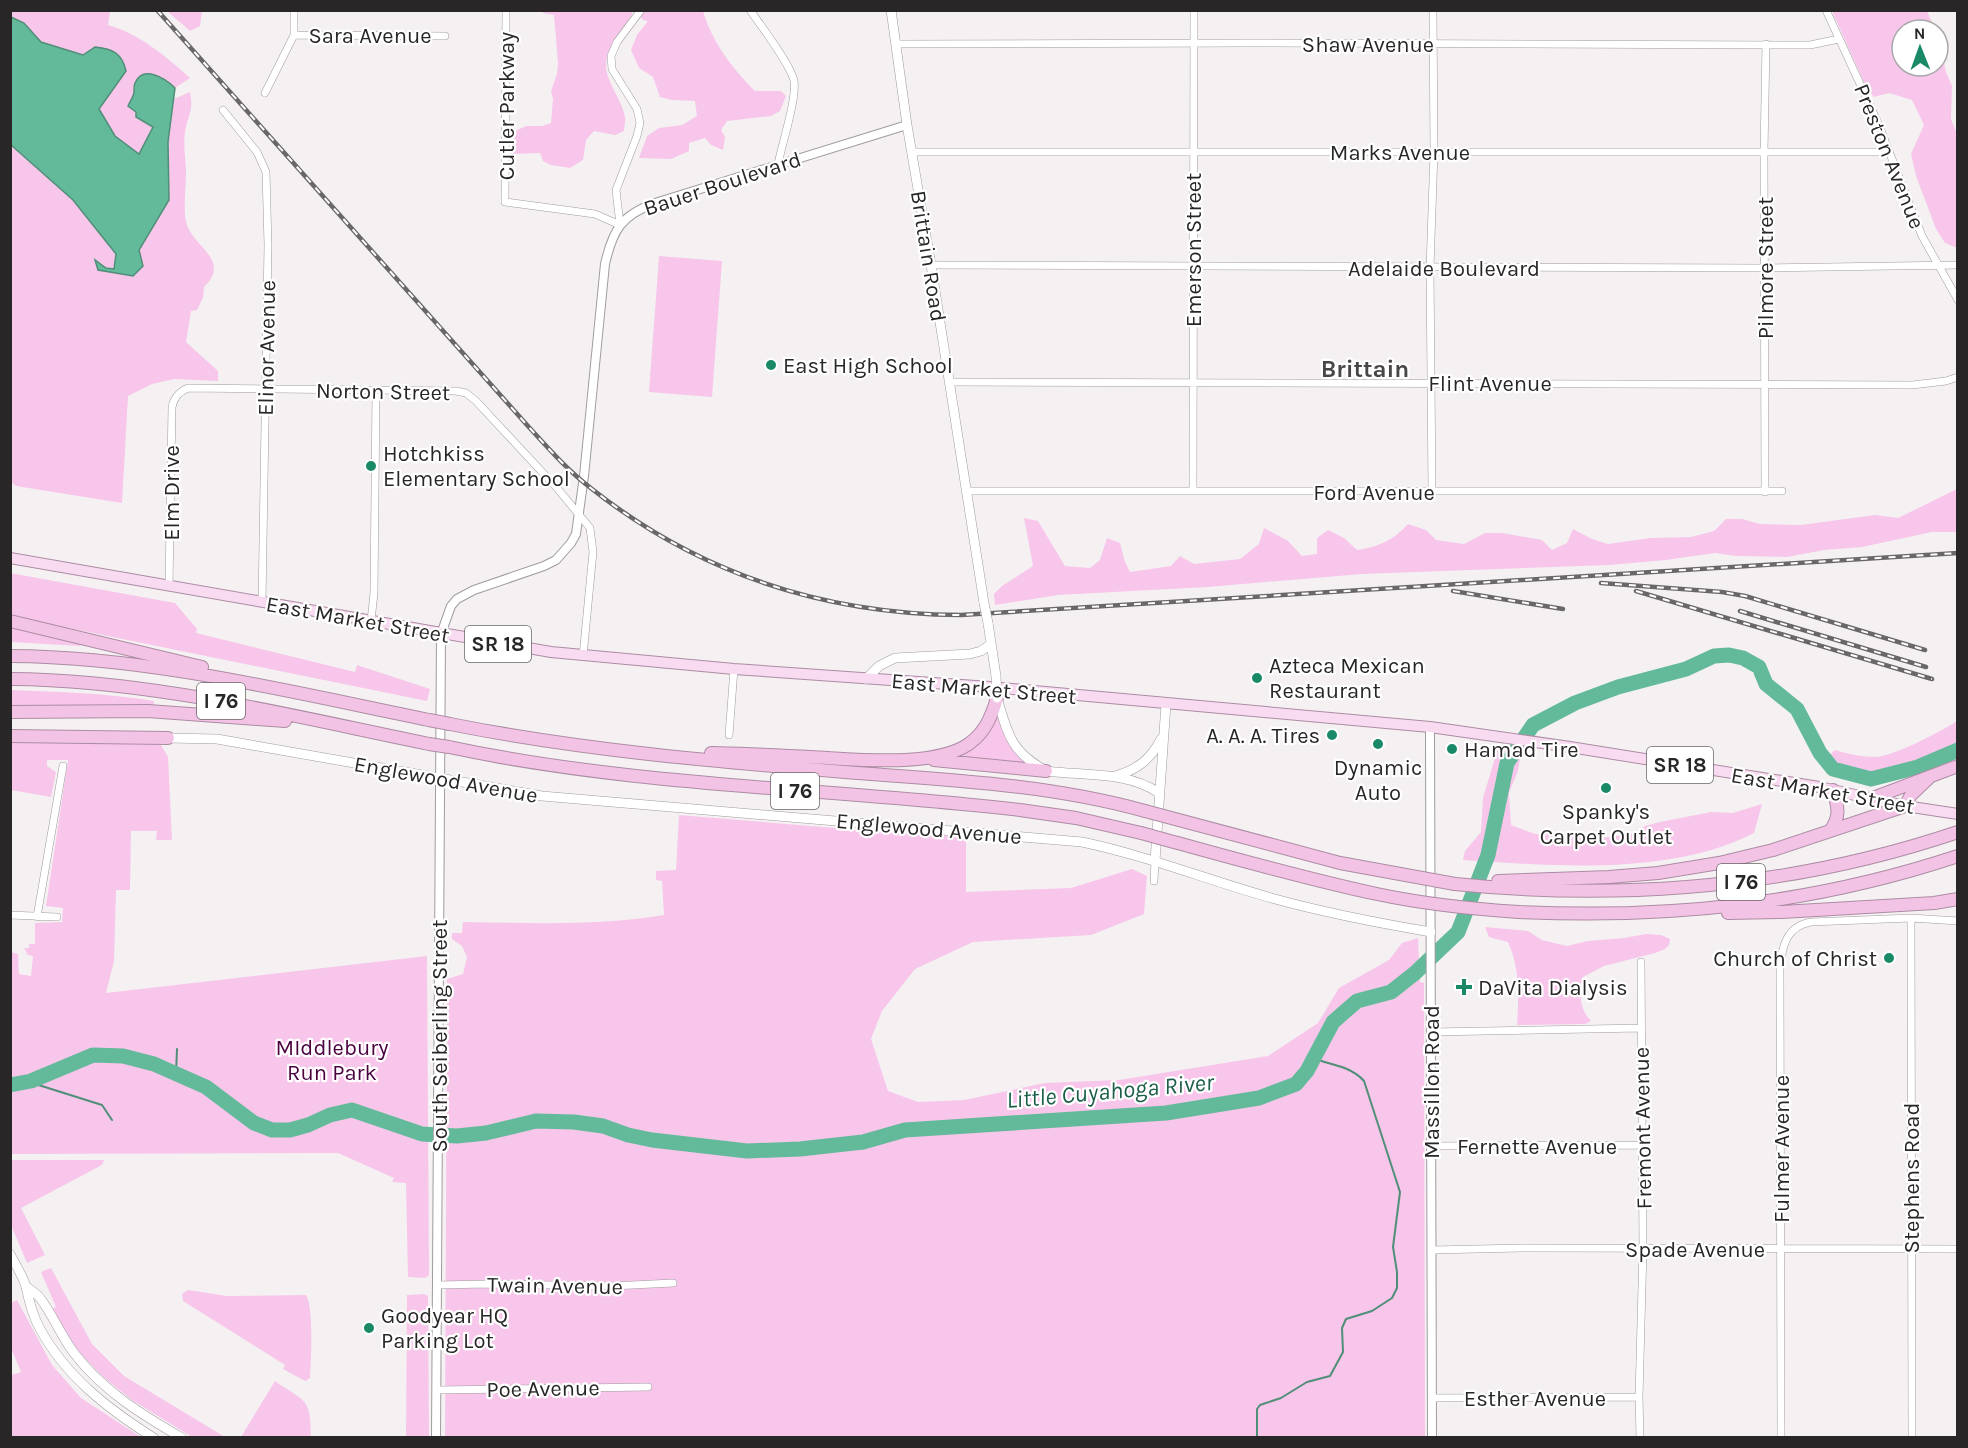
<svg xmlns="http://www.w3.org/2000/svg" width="1968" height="1448" viewBox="0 0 1968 1448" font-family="Karla,sans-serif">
	<rect width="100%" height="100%" fill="#f5f1f3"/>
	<path fill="#f7c6ea" d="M11,11H108L110,12L108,25C138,33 167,57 190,78L175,88L167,80L134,83L136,118L153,127L139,154L115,136L99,109L126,71L95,47L83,55L41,42L24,23L11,17Z
		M167,11H202L200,26L190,31Z
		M542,11H633C627,29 607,43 606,64C606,83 622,99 625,117C626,121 624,127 624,131L615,135L594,131L586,140L583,160L570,168L551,165L543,161L540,153L510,154L511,133L526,126H542L551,123L553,99L551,91L557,74L558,63L554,15L543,13Z
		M637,11H703C712,42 732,68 755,91H781L786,96L780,111L771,116L727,121L721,130L725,137L723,150L711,145L705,138L689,143V151L671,159L639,158L647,136L659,128L682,125L697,116L695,101L672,100L660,97L653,77L639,68L631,50L637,35L648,21L643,20Z
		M1832,11H1927L1935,30H1902V66H1938V37L1946,72L1952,86L1951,119L1957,134V248L1945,243L1936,229L1916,176L1911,154L1924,125L1912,100L1889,93L1874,97L1867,89Z
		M190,92C194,112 188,114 185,132C183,146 186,160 186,174C186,190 183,206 186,221C190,246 233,259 204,287L203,298L197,310L191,311L186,342L218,371V381L174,379L152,384L128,396L122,503L16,486L11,482L10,145L73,200L116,255L114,269L106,268L95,261L98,270L133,276L139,250L169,200L168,142L174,99Z
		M659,256L722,261L712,397L649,392Z
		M1957,489V532H1932L1862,547L1824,550L1787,557L1736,556L1715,553L1666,560L1610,565L1362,574L1208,587L1058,595L995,605L994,594L1002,586L1033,566L1024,518L1038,521L1065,566L1090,568L1100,560L1107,538L1120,543L1125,562L1130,572L1171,566L1180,556L1194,564L1240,559L1259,544L1264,528L1288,541L1302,556L1317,554V538L1328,530L1344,538L1357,550C1378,547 1394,540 1408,524L1426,530L1436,540L1464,544L1485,533H1502L1542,540L1552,550L1567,543L1573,529L1592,539L1608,544L1651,538L1691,537L1714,531L1726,519H1742L1760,524L1801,525L1875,515L1898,518Z
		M10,573L175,603L197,629L196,633L355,672L357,665L430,689L427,701L39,622L11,614Z
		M11,625L80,643V646L11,642Z
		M11,690C59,692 106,693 154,701V705L11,706Z
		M998,713C1004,736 1010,745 1027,762V764L955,757Z
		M1957,721V750C1925,767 1852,794 1825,759L1835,750C1848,754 1862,757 1876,757C1894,756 1942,731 1957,721Z
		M11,741H155L161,745L168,757L172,840H156L157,831H131L130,890H116L114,961L106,993L427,956L429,1275L425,1278L408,1277L406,1183L392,1182L394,1178L338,1153L11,1154V952L18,954L19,974L31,976L33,956L28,955L24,948H29V944H35V923L62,922L63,908L46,906L68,760H47V766L56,772L51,797L11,790Z
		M1498,748L1521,752L1518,771L1509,793L1511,825L1535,834L1579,835L1592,839L1633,834L1645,826L1660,822L1711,812L1733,813L1762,804L1754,833C1671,876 1554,866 1463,860L1465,851L1481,832L1483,798Z
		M679,815L896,833L966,837V892L1071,888L1132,869L1147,876L1144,914L1091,935L973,942L915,969L882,1011L871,1039L888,1091L918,1102L964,1100L1045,1083L1119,1080L1268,1056L1318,1023L1339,988L1389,960L1402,943L1418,938L1420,982L1424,983L1425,1437L445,1438L447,979L463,974L467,957L462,946L452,939V933H462L463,922C530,923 598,926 664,915L662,881L656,880V871L676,870Z
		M1485,927L1528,931L1542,940L1567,946L1588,941L1624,938L1646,934L1661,935L1670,939L1669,945L1665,949L1655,953L1604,966L1583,977C1579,994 1579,1008 1591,1021L1585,1024L1517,1025C1519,996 1520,969 1508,942L1489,937Z
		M11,1160H104L102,1165L21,1208L45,1255L27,1263L11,1225Z
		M51,1268L92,1344L124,1376L225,1437H192L132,1400L103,1377L78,1351L51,1309L56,1307L41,1272Z
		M188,1290L227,1296L306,1295C314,1308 311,1361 310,1378L305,1381L283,1369L285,1365L183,1301L182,1294Z
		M424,1294L428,1296L429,1437H406L407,1295Z
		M17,1300L52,1365L81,1398L141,1437H11V1375L21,1372L11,1348V1303Z
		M275,1381C305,1402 311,1397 311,1437H241Z"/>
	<path fill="#63ba9a" stroke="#518e78" stroke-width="1.5" d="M11,17L24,23L41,42L83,55L95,47C113,49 122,53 126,71L99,109L115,136L139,154L153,127L136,117V112L128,106C130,102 133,97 134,93C134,91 134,85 135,83C143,64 166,79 175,88L168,142L169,200L139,250L143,266L133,276L98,270L95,260L106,268L114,269L116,254L73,200L11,145Z"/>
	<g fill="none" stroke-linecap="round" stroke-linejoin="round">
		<path stroke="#518e78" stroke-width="2" d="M176,1074L177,1049
			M29,1082L102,1105L112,1120
			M1257,1438V1409L1260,1405L1281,1398L1307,1382L1330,1376L1343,1352L1342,1328L1346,1319L1372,1311L1392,1298L1397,1288V1272L1393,1247L1400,1192L1364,1081C1352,1067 1331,1064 1314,1059"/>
		<path stroke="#63ba9a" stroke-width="15" d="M10,1085L31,1081L93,1055L123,1056L154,1064L206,1087L254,1123L272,1130H290L308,1125L330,1115L352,1110L422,1134L457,1136L486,1133L536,1121L574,1122L603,1126L628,1135L652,1140L747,1151L800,1149L863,1142L905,1130L1166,1113L1259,1098L1296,1084L1307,1071L1333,1022L1357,1001L1391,992L1415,973L1458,932L1488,855L1507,763L1533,725L1575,703L1618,687L1686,669L1714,656L1729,655L1743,658L1759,667L1766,684L1797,709L1820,753L1833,769L1871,779L1918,767L1958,750"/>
		<g stroke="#9f9b9e" stroke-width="8">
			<path id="minor" d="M506,10L505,202L595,214L620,225
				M750,10C761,26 791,65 794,81C797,98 782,144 778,164
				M1826,10L1878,123L1922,236L1958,300
				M294,35L445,36
				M896,44L1247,43L1810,45L1839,39
				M265,93L294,35V10
				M223,110L257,152L266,172L268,245L262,602
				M913,152H1888
				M620,225L616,190L637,136L640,123L637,109L612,69L611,56L617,42L641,10
				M931,265L1765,268L1958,265
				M949,382L1912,385L1946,381L1958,377
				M1193,490L1194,10
				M966,491H1782
				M1432,492L1430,268L1434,152L1433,10
				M1765,492L1764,152L1766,44
				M169,586L172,407C174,397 179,392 188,388L456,391L466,393L476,401L557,488L590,528L593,552L583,656
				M371,621L374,593L376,390
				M729,735L734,669
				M1154,881L1155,861
				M10,915L57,917
				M37,917L63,766
				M1911,918L1912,1438
				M1431,1032L1641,1028
				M1431,1146L1642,1145
				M1432,1250L1522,1248L1958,1249
				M437,1285L488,1284L612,1286L673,1283
				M437,1390L648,1387
				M1432,1398L1639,1397
				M1640,1438L1639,1397L1643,1249L1641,962
				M1781,1438L1780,967C1782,946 1787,926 1811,922L1911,918L1958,921"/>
		</g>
		<g stroke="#9f9b9e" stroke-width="10">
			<path id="tertiary" d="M1430,727L1432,1438
				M436,1438L441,634L451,606L457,599L474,590L544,566L556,560L571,543L576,534L584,476L605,264C613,229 622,215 655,203L907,125"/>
		</g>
		<g stroke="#9f9b9e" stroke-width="10">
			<path id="secondary" d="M891,10L907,125L931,265L984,603
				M988,623L996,676
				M866,679L879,666L895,658L970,654L981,651L991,644
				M997,698C1008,734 1010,751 1046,771C1083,776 1127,771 1159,793
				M168,738L217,739L542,796L1082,842C1148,856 1210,881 1275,899C1326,913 1378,923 1431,932
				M1115,776C1137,770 1151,759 1161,739
				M1155,861L1166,704
				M10,1254C15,1264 23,1276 26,1287C29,1301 32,1314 39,1327C65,1376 108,1409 154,1438
				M26,1286C30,1290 36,1293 40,1298C53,1315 61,1336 74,1353C103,1391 141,1414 182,1438"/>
		</g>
		<g stroke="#ac8ca3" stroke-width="12">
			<path id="primary" d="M10,558L551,652L734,669L990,687L1430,727L1570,747L1819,787L1905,806L1958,814"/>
		</g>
		<g stroke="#ac8ca3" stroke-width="14">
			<path id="motorway" d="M10,621L202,667
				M10,656C152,657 291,692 429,720
				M10,679C152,680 291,716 429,744
				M10,712L148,711L285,721
				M450,724C585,751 721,762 857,773C953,780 1052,785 1145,811
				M10,736L168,738
				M449,747C637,787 830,788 1020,810L1076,818L1141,833
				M711,753C744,754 778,755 811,757C853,759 924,767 962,748C983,737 991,719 997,698
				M934,760L1046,771
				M1870,799L1958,766
				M1830,831C1841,816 1838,807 1833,790
				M1498,881L1609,877L1658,873L1719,863L1773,850L1905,806L1911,795L1931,776
				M1455,884C1625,901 1795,887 1958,832
				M1519,912C1670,919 1813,904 1958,856
				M1728,913L1782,912L1934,903L1958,899"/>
		</g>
		<use href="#minor" stroke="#fff" stroke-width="7"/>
		<use href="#tertiary" stroke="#fff" stroke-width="8"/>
		<use href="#secondary" stroke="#fff" stroke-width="9"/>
		<use href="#primary" stroke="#f8dbf0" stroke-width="10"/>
		<use href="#motorway" stroke="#f3c3e6" stroke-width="12"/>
		<g stroke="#6a6769" stroke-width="4.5">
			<path id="rail" d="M157,10L527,425C547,447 568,471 592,489C700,574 824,614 961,615L1958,553
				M1601,583L1722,592L1745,596L1925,650
				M1453,591L1563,609
				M1636,591L1932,679
				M1740,611L1926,667"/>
		</g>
		<use href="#rail" stroke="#fff" stroke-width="2" stroke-dasharray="7" stroke-linecap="butt"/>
		<g stroke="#9f9b9e" stroke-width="10" stroke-linecap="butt">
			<path id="secondary-bridge" d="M984,603L988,623
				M996,676L997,698"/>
		</g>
		<g stroke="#ac8ca3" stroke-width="14" stroke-linecap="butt">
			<path id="motorway-bridge" d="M429,720L450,724
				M429,744L449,747
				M1145,811L1340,863L1455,884
				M1141,833C1219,854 1297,877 1377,894C1424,904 1471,909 1519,912"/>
		</g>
		<use href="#secondary-bridge" stroke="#fff" stroke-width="9"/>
		<use href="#motorway-bridge" stroke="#f3c3e6" stroke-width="12"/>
	</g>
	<g fill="#198968" stroke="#fff" stroke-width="2">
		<circle cx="771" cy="365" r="6"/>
		<circle cx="371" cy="466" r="6"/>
		<circle cx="1257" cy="678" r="6"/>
		<circle cx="1332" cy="735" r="6"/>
		<circle cx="1378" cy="744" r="6"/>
		<circle cx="1452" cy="749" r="6"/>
		<circle cx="1606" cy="788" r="6"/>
		<circle cx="1889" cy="958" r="6"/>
		<path d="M1461 978h6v6h6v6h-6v6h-6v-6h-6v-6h6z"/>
		<circle cx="369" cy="1328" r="6"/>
	</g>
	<g text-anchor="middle" stroke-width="4.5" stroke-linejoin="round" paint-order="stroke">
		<g fill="#fff" stroke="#686768" stroke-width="1.5">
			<rect x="465" y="626" width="66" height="36" rx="4.5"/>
			<rect x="197" y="683" width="48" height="36" rx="4.5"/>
			<rect x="1647" y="747" width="66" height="36" rx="4.5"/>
			<rect x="771" y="773" width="48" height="36" rx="4.5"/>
			<rect x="1717" y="864" width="48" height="36" rx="4.5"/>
		</g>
		<g font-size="21" font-weight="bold" fill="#282627">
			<text x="498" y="651">SR 18</text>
			<text x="221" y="708">I 76</text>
			<text x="1680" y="772">SR 18</text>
			<text x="795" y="798">I 76</text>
			<text x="1741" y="889">I 76</text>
		</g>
		<g font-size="22" fill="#282627" stroke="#fff">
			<text x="370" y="43">Sara Avenue</text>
			<text x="1368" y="52">Shaw Avenue</text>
			<text transform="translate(506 106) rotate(-90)" y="8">Cutler Parkway</text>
			<text x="1400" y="160">Marks Avenue</text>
			<text transform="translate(1890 156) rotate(68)" y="8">Preston Avenue</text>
			<text transform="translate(722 183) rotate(-18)" y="8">Bauer Boulevard</text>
			<text transform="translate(1193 250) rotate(-90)" y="8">Emerson Street</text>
			<text transform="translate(929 256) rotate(81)" y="8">Brittain Road</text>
			<text x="1444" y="276">Adelaide Boulevard</text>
			<text transform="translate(1765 268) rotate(-90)" y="8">Pilmore Street</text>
			<text transform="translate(266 348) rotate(-89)" y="8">Elinor Avenue</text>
			<text x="1490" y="391">Flint Avenue</text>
			<text transform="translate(383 391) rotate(1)" y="8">Norton Street</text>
			<text x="1374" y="500">Ford Avenue</text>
			<text transform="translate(171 493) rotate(-90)" y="8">Elm Drive</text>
			<text transform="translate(358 619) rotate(10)" y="8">East Market Street</text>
			<text transform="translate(984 688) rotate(5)" y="8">East Market Street</text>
			<text transform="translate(446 779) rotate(10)" y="8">Englewood Avenue</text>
			<text transform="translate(1823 790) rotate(10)" y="8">East Market Street</text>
			<text transform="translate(929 828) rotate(5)" y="8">Englewood Avenue</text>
			<text transform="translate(439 1036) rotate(-90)" y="8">South Seiberling Street</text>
			<text transform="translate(1431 1082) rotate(-90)" y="8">Massillon Road</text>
			<text transform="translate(1642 1128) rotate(-91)" y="8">Fremont Avenue</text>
			<text x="1537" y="1154">Fernette Avenue</text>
			<text transform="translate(1781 1149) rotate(-90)" y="8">Fulmer Avenue</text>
			<text transform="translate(1911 1178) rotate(-90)" y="8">Stephens Road</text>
			<text x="1695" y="1257">Spade Avenue</text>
			<text transform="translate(555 1285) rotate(1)" y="8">Twain Avenue</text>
			<text transform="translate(543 1388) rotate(-1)" y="8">Poe Avenue</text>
			<text x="1535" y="1406">Esther Avenue</text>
		</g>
		<g font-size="22" fill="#282627" stroke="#fff" text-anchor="start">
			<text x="783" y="373">East High School</text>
			<text x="383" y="461">Hotchkiss<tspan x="383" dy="25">Elementary School</tspan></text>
			<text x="1269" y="673">Azteca Mexican<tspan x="1269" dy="25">Restaurant</tspan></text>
			<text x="1320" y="743" text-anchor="end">A. A. A. Tires</text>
			<text x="1464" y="757">Hamad Tire</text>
			<text x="1378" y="775" text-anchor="middle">Dynamic<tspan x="1378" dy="25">Auto</tspan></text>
			<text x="1606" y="819" text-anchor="middle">Spanky's<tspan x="1606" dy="25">Carpet Outlet</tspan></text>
			<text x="1877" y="966" text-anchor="end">Church of Christ</text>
			<text x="1478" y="995">DaVita Dialysis</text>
			<text x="381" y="1323">Goodyear HQ<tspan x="381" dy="25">Parking Lot</tspan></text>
		</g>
		<g font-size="22" fill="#4b0040" stroke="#fff">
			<text x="332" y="1055">MIddlebury<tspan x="332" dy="25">Run Park</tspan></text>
		</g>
		<g font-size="24" font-weight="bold" fill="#494648" stroke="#fff">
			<text x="1365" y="377">Brittain</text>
		</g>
		<g font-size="24" font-style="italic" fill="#1b5e49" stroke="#fff">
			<text transform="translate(1110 1091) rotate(-5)" y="8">Little Cuyahoga River</text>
		</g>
	</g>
	<rect width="1968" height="1448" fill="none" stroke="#282627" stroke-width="24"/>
	<g transform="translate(1920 48) rotate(359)"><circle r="28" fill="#ffffff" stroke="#a9a8a9" stroke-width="1.5"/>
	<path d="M0-4.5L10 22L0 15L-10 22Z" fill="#198968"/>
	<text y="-9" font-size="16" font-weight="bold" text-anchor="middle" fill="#282627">N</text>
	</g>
</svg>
